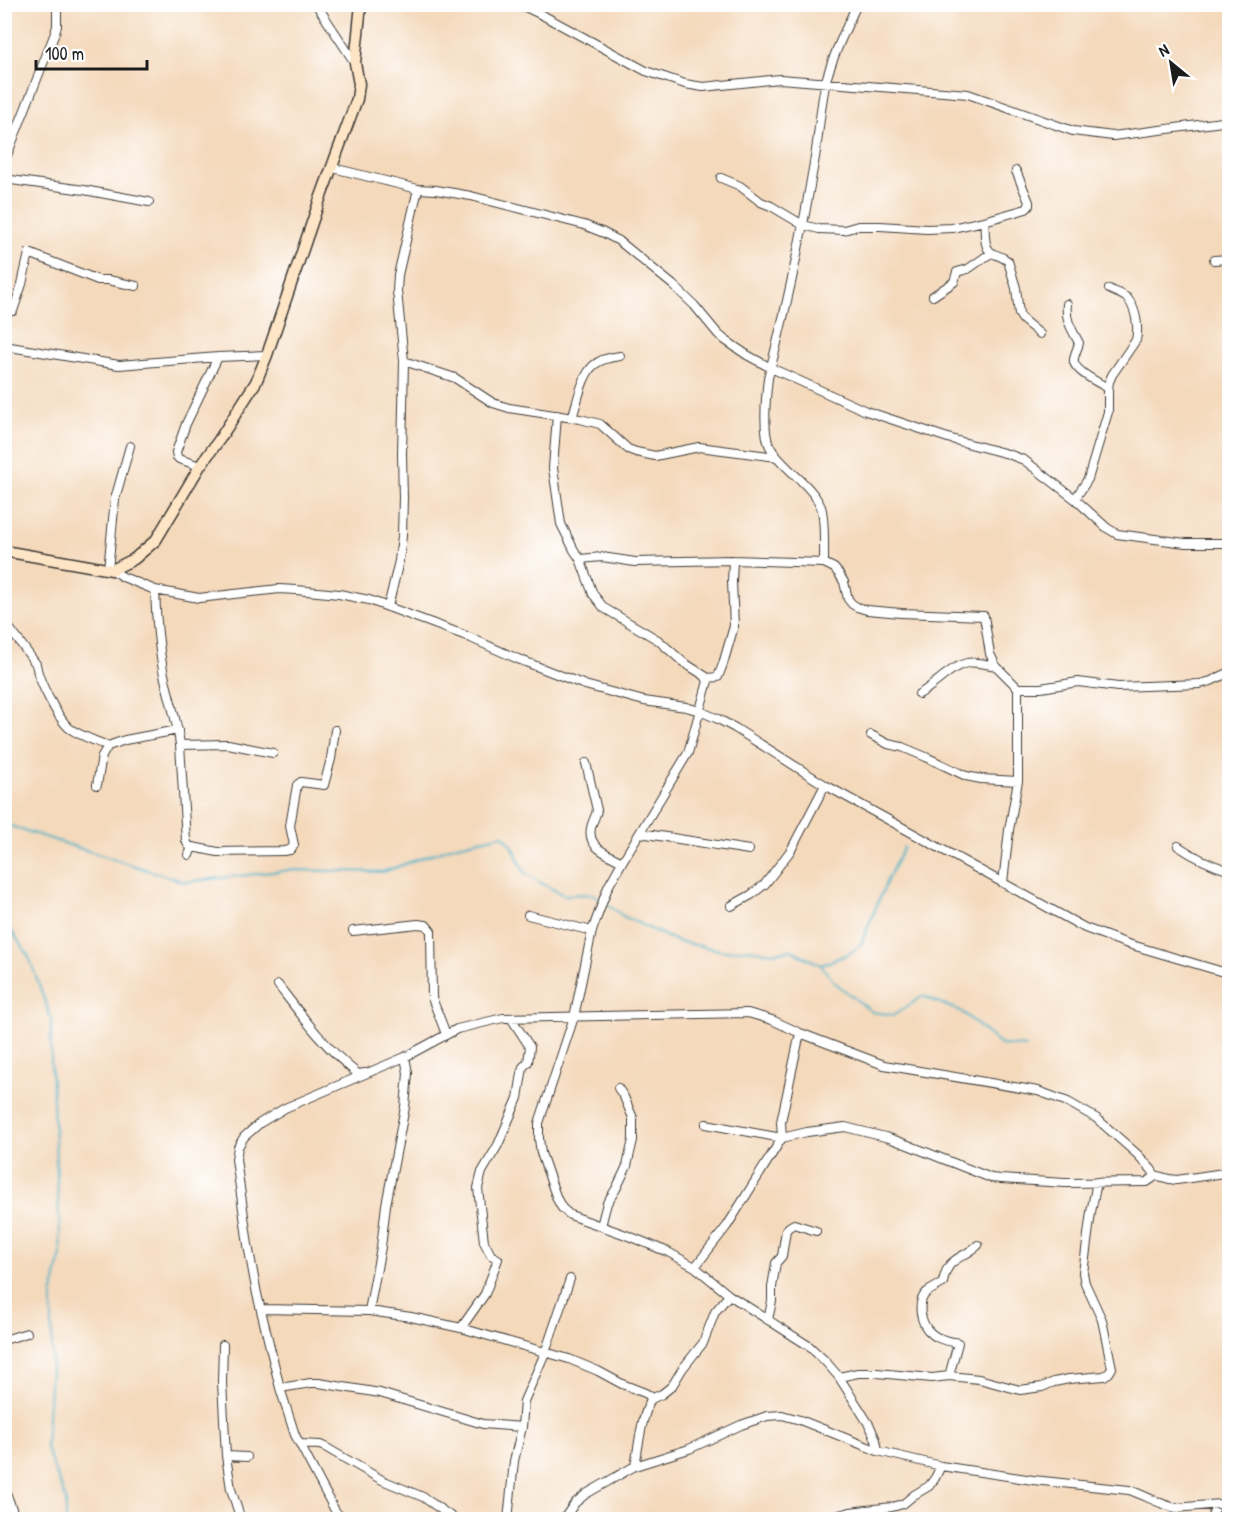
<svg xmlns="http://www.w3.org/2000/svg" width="1234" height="1524" viewBox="0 0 1234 1524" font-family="'Patrick Hand',sans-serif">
	<rect width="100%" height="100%" fill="#fff"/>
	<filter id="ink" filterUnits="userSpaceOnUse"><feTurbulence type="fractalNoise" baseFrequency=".0167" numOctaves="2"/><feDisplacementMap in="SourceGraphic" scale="12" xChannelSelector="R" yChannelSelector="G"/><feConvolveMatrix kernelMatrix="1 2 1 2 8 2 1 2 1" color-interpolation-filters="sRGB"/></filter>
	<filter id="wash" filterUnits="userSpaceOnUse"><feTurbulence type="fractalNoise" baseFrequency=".008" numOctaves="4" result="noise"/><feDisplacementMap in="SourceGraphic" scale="24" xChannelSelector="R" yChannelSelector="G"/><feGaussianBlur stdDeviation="1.35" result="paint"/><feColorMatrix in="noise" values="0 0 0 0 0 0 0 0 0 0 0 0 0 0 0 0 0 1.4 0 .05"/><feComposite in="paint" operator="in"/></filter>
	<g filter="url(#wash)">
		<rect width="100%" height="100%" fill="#f4d9bb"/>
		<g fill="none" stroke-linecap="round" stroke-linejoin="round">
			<path stroke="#47b0c6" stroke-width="2" d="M4,824L185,882L290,870L383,872L457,845L503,835L513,847L524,872L539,882L564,895L593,894L623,916L676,941L724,951L748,949L772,953L791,950L821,965L834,982L872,1012L894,1015L923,996L962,1012L1001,1045L1026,1047
				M4,920L29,957L51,1018V1064L61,1254L52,1296V1354L46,1448L66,1500V1520
				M821,965L848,954L860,946L888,878L904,847"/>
		</g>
	</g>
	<g filter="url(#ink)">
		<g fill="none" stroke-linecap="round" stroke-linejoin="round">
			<g stroke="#3c3834" stroke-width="10">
				<path id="minor" d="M316,4L355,63
					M519,4L544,16L646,71L685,84L703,87L780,79L968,94L1073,131L1113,136L1230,121
					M4,163L55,33L57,26V4
					M333,168L418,189L436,190L471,196L584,225L604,233L619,241L673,285L694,305L718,334L725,340L747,355L771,368L866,411L951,439L1008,454L1024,460L1075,499L1107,528L1117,534L1185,543H1230
					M721,178L740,186L761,202L771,206L803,225L819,229L844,230L858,226H880L927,229L952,228L984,221L1026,209L1029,206V202L1016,171
					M4,179L84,190L149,202
					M984,221C986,232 982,249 994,254C999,256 1003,257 1008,261L1016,288L1019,314L1023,320L1040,334
					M1214,260L1230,259
					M933,296L954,282L957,272L968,269L991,253
					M1067,304C1065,321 1072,329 1079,343C1078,348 1073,356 1074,362C1076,372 1099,383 1108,388
					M4,310L13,311L22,284L29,253L98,280H108L136,286
					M4,346L119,365L218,357L267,355
					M404,361L455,378L493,403L509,408L580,419L600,424L628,449L636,452L655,456L699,447L777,457
					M557,415L553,468L561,524L574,550L580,559L593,594L604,608L658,640L683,662L705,676L708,681L688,753L622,862L608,887L592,931L574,1017L539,1123V1139L541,1153L557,1199L562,1208L570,1215L626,1235L668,1252L695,1267L729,1295L809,1346L825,1361L839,1377L870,1426L876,1440L878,1451
					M572,418C577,404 582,375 594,365C601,359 611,357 620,356
					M200,466L179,459L177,457L176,452L186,424L218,357
					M1075,499L1088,479L1108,412V388L1109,382L1112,375L1136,340C1139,327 1136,308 1127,298C1122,294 1115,292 1109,289
					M580,559L602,557L635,562L733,560L824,563L834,568L839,574L844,582L848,599L852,604L857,607L867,610L901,613L984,616L990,654L996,666L1018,688H1041L1078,682L1118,687L1200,684L1211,681L1230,672
					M824,563C824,550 825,517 821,507C816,495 804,483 795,475C786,466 776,458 770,447C762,432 766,395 768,378C787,307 802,235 814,163C819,136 820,107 826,81C833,54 846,29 857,4
					M108,570L115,499L130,446
					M112,570L123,577L155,590L199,598L279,589L296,590L339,594L369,600L464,635L518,659L585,685L644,701L686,707L700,711L718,719L735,728L825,785L1085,928L1125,943L1230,974
					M155,590C156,617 158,643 163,670C168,695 177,719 180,745L186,840L188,845L192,847L189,855
					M388,607L399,561L402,536L403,498L402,454L404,361L397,291L398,275L418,189
					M4,621L36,664C38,680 57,717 69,728C80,736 96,741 108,746L125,740L178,730
					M707,678L718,677L723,664L734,626L732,582L733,560
					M919,694C934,686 950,667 967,663C976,661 987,665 996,666
					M871,735L888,744L902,747L926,757L966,776L981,779L1018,781
					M180,745L228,744L273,753
					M586,763L597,810C596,817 592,821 591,828C587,848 608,854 622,862
					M97,785L102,756L108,746
					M640,833L749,850
					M1178,846C1194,857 1211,865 1230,871
					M192,847L218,852L284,851L290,850L294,845L290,826L297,785L301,782L324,785L331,759L335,730
					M1003,883L1009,830L1018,781V688
					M731,906L751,895L765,884L791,850L825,785
					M528,915L592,931
					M353,931L418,924L426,925L431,931L432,998L446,1034
					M278,985C302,1016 326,1049 358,1074L365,1073
					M706,1124L782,1138L807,1132L845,1127L889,1138L908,1145L991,1178L1001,1179L1065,1183L1147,1182L1153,1178L1155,1175
					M601,1226L607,1203L616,1189L627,1166L633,1140V1118L624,1097L618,1088
					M695,1267L727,1226L782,1138L781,1122L800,1033
					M261,1309L369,1311L411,1317L461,1328L569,1359L598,1371L622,1384L645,1393L649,1395L651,1399C641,1419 639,1444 635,1466
					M369,1311L381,1247L386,1205L405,1107L408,1073L405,1057
					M768,1320L772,1301V1287L776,1263L782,1256L786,1230L789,1227L794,1224L816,1231
					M461,1328L485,1294L498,1259L491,1255L484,1242L478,1188L482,1172L498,1145L518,1098L523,1067L528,1062L530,1047L511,1018
					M4,1340L27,1333
					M223,1345L222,1382L226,1456L231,1489L241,1520
					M949,1376L958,1343C949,1341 938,1340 931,1333C921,1325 916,1303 926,1293C931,1289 938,1286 943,1283C947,1256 962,1260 978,1245
					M839,1377L858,1373H877L932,1378L949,1376L979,1379L1020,1390L1042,1387L1054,1382L1069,1379L1104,1376L1109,1373L1112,1368L1102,1320L1085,1283L1083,1273L1091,1212L1097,1182
					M280,1388L311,1383H319L380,1393L483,1424L522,1427
					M651,1399L662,1394L672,1386L683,1368L703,1343L715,1312L729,1295
					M300,1444L320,1445L325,1447L382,1480L423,1497L456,1520
					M226,1456L247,1457
					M4,1487L16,1520
					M325,1520L338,1514
					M340,1520L295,1435L280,1388L257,1294L248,1245L236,1159L238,1147L244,1137L260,1123L285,1108L405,1057L457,1029L503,1018L748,1013L772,1020L800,1033L884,1065L1038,1091L1068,1102L1096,1118L1137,1154L1151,1169L1155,1175L1169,1179L1177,1180L1230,1172
					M508,1520L514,1461L522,1427L524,1401L545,1353L570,1279
					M563,1520L575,1503L586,1494L635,1466L689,1449L741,1425L767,1416L782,1415L800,1420L878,1451L941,1466L1033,1480L1129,1490C1145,1495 1160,1505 1177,1508L1230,1503
					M821,1520L850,1512L892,1507L903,1504L914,1495L929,1486L935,1478L941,1466
					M1211,1520L1216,1505"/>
			</g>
			<g stroke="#3c3834" stroke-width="13">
				<path id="secondary" d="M4,551L112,570L134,559L156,540L200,466L219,440L256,382L267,355L319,202L357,99L359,84L355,63L361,4"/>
			</g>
			<use href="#minor" stroke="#fff" stroke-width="8"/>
			<use href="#secondary" stroke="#fde5c5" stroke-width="10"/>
		</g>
	</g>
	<rect width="1234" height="1524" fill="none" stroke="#fff" stroke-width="24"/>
	<g transform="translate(1171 63) rotate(330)" stroke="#ffffff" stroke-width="4.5" paint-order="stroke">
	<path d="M0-4.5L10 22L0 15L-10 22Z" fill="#1c1c1c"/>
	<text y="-9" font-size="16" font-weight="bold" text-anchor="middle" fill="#1c1c1c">N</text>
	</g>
	<path d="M36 60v9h111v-9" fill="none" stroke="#1c1c1c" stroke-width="3"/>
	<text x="45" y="60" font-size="18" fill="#1c1c1c" stroke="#ffffff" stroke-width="4.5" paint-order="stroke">100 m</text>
</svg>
